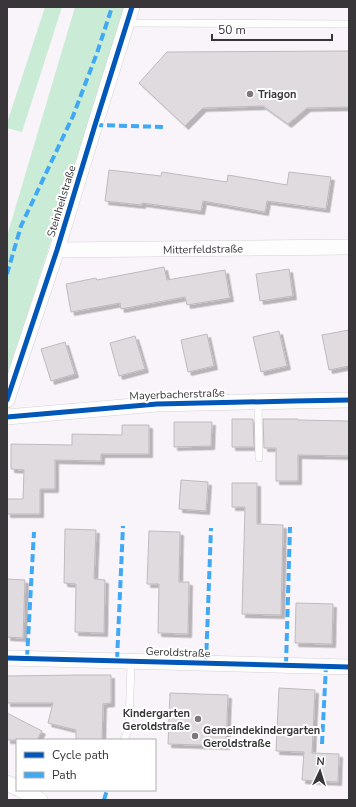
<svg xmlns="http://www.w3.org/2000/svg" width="356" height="807" viewBox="0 0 356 807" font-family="'Nunito Sans',sans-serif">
	<defs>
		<filter id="shadow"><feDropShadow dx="3.5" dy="3.5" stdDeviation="0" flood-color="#0004"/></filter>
	</defs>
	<rect width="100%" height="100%" fill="#f9f4f9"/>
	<path fill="#caecd6" d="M45,7H62L22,132L7,128V123Z
		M75,7H126L7,378V236Z"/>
	<path fill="#dfdbdf" stroke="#bebabe" filter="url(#shadow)" d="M349,51V107L307,108L288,124L263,106L203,108L185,126L139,83L167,52Z
		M109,170L161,176L162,172L227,182L228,175L287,185L289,172L331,177L326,209L267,201L265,212L203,201L201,211L142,203V205L105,201Z
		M164,267L167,280L225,270L230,298L187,305L185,297L121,309L120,303L71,312L66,284L96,278L97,280Z
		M289,269L293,296L260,301L256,274Z
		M349,330V366L329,370L322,335Z
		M279,331L287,366L261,372L253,337Z
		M207,334L214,366L188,372L181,340Z
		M135,336L145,369L119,376L110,343Z
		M65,342L75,374L51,381L41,349Z
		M232,419H253L254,447H232Z
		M263,419H298V420L349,421V456L298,455V481H276V448H264Z
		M174,422H212L211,446L174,447Z
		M122,425H149V454H101V461L55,460V489H40V514H7V499H23L24,470L11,469V444L72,445V434L122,435Z
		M181,480L208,482L206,511L179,509Z
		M232,483H257V524L283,525L281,615L242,614L245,507H232Z
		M65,529L96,530L94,579L105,580L104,633L75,632L76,584L64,583Z
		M149,531L180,532L179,582H189L188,634L158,633L159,584H147Z
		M7,579L25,580L23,638L7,637Z
		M296,603L333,604L332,644L295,643Z
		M78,675H111V703L103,704L102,740H76V730L48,723L53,703H7V676Z
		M279,688L315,690L312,753L339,754L338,782L302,780L304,752L276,751Z
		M170,693L228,695L226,746L168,744Z
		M7,713L42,731L37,740H7Z"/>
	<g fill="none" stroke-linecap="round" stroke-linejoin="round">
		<g stroke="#d4d1d4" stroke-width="8">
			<path id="service" d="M127,23L349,24
				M258,402L259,458
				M124,740L129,728L131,661"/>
		</g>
		<g stroke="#d4d1d4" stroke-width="16">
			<path id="minor" d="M57,250L349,247
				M7,400L57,250L95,125L132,7
				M7,417L157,404L294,401L349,400
				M7,658L349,667
				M7,783L17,788
				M21,790L40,800"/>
		</g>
		<use href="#service" stroke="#fefdfe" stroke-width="7"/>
		<use href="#minor" stroke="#fefdfe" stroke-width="15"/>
		<path stroke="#3fa9f5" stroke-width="4" stroke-dasharray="8 4" stroke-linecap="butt" d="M95,125L164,127
			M7,274L21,226L73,116L97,53L112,7
			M27,658L34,532
			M117,660L123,526
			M206,663L211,528
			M286,665L290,527
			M322,744L326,666
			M7,800H8
			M104,800L107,790"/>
		<g stroke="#fff" stroke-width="8">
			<path id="cycleway" d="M7,400L57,250L95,125L132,7
				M7,417L157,404L294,401L349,400
				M7,658L349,667"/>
		</g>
		<use href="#cycleway" stroke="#0057b8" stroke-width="5"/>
	</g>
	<g fill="#7c787c" stroke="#fff" stroke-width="1.5">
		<circle cx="250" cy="94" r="4"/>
		<circle cx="198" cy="719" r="4"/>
		<circle cx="195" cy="736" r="4"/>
	</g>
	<g text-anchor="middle" stroke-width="4" stroke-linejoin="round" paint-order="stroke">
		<g font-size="11" font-weight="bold" fill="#393639" stroke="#fff" text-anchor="start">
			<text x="258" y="98">Triagon</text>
			<text x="190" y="717" text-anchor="end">Kindergarten<tspan x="190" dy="13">Geroldstraße</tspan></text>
			<text x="203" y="734">Gemeindekindergarten<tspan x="203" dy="13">Geroldstraße</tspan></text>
		</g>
		<g font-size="11" fill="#393639" stroke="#fff">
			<text transform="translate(61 201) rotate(-73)" y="4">Steinheilstraße</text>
			<text transform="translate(203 249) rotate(-1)" y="4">Mitterfeldstraße</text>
			<text transform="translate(177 394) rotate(-2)" y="4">Mayerbacherstraße</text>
			<text transform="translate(178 652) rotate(2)" y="4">Geroldstraße</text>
		</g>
	</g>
	<rect width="356" height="807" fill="none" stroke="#393639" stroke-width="16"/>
	<rect x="16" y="739" width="140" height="52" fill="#ffffff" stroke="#b0afb0"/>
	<rect x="24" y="752" width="20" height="6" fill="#0057b8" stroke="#b0afb0"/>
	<text x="52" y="759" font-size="12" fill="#393639">Cycle path</text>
	<rect x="24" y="772" width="20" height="6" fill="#3fa9f5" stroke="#b0afb0"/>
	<text x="52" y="779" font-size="12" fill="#393639">Path</text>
	<g transform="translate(320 771) rotate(4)" stroke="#ffffff" stroke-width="3" paint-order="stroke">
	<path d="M0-3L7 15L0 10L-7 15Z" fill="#393639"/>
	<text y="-6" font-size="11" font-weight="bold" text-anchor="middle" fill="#393639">N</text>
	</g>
	<path d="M212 34v6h120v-6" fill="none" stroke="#393639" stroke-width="2"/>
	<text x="218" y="34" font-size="12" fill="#393639" stroke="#ffffff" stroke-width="3" paint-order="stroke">50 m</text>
</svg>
